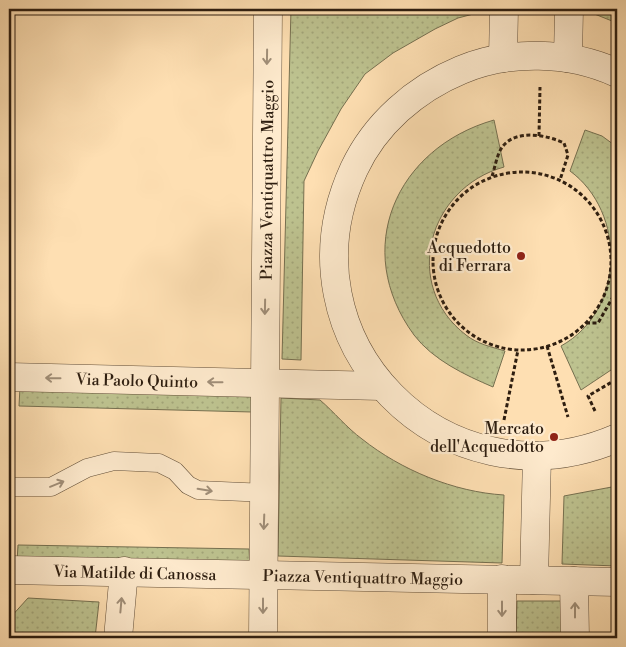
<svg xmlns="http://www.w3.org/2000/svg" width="626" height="647" viewBox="0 0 626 647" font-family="'Libre Bodoni',serif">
	<defs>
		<pattern id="grass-dots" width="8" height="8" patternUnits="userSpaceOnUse" patternTransform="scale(1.25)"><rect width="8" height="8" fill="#bdc28f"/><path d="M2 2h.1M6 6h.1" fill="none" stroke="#a3a67a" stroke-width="1.8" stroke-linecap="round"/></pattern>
	</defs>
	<rect width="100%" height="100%" fill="#fedfb2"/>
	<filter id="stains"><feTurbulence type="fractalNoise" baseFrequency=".004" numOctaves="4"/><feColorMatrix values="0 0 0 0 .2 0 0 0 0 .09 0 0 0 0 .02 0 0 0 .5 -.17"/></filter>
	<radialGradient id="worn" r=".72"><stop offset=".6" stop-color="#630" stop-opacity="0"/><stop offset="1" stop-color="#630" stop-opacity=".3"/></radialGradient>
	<path fill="url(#grass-dots)" stroke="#767050" d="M291,9H485V11L458,18L435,29L393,53L365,74L341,109L318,151L304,181L301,360L282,359Z
		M592,9H617V23L592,13Z
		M494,120L504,167C428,188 401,285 466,335C477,344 492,347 505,351L493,387C465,375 433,360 414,335C351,249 396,148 494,120Z
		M585,130L602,136L617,147V366L581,390L561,346C626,310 626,212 570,171Z
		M20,387L251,392L252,412L19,406Z
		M281,398L320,400C334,412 347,428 362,439C401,470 454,492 504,495L502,563L278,556Z
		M617,486V566L562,564L564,496Z
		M18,545L249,549L250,569L17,562Z
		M28,598L99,602L95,638H9V619Z
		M517,601H562V638H516Z"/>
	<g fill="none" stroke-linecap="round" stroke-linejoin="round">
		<g stroke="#624e38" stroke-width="19">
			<path id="lane" d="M9,487H51L87,468L114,461L159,463L175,471L188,485L198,490L265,493"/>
		</g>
		<g stroke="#624e38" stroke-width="29">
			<g id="street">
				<path d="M503,58L504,9"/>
				<path d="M568,58L569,9"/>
				<path d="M617,73C569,51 509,50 461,70C415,89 375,124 354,169C275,340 445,512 617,438"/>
				<path id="s1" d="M9,377L381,386"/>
				<path id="s2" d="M9,570L617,582"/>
				<path d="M534,580L537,456"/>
				<path d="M574,581L575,638"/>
				<path d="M118,638L124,571"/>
				<path id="s3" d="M263,638L268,9"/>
				<path d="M502,638V579"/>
			</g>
		</g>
		<path stroke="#2e1e10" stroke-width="3" stroke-dasharray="4 2.5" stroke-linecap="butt" d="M539,136L540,87
			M433 261a89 89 0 1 1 178 0a89 89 0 1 1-178 0Z
			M492,176C495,168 497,153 503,146C517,129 547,135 564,143L568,155L560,180
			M617,176V178
			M586,323H598L617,290
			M547,346L568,417
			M595,411L588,396L617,379
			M504,420L518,350"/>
		<use href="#lane" stroke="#feeacd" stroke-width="18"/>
		<use href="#street" stroke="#feeacd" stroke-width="28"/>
	</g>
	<defs><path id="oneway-shaft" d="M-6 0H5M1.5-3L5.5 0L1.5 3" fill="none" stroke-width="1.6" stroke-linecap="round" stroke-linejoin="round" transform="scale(1.25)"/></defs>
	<g stroke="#a08e78">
		<use href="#oneway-shaft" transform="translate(267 57) rotate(91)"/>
		<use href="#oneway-shaft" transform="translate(265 307) rotate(91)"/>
		<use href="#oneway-shaft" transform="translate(53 378) rotate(-179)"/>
		<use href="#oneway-shaft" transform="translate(215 382) rotate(-179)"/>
		<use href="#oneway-shaft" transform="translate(57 484) rotate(-22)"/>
		<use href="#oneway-shaft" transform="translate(205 490) rotate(9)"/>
		<use href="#oneway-shaft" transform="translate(264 522) rotate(92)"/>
		<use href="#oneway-shaft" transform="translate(121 605) rotate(-85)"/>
		<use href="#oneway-shaft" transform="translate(263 606) rotate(90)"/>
		<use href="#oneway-shaft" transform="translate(502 609) rotate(90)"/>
		<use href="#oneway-shaft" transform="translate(575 610) rotate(-90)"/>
	</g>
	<g fill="#8f2418" stroke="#feeacd" stroke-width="2">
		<circle cx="521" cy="256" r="5"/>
		<circle cx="554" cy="437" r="5"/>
	</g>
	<g text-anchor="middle" stroke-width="4.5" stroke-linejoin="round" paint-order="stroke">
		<g font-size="16" fill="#2e1e10" stroke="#feeacd">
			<text dy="6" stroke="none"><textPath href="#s3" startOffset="458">Piazza Ventiquattro Maggio</textPath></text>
			<text dy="6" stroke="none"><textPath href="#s1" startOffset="128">Via Paolo Quinto</textPath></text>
			<text dy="6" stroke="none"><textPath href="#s2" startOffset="126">Via Matilde di Canossa</textPath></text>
			<text dy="6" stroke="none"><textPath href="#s2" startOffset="354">Piazza Ventiquattro Maggio</textPath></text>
		</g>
		<g font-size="16" fill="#2e1e10" stroke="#feeacd" text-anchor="end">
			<text x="511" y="253">Acquedotto<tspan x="511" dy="18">di Ferrara</tspan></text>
			<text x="544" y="434">Mercato<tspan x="544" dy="18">dell'Acquedotto</tspan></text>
		</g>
	</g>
	<rect width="626" height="647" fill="none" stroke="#fedfb2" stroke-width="30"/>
	<rect x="10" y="10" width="606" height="627" fill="none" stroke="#2e1e10" stroke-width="2.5"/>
	<rect x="15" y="15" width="596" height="617" fill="none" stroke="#2e1e10"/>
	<rect width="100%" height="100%" filter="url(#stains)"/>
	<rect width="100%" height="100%" fill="url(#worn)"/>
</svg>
